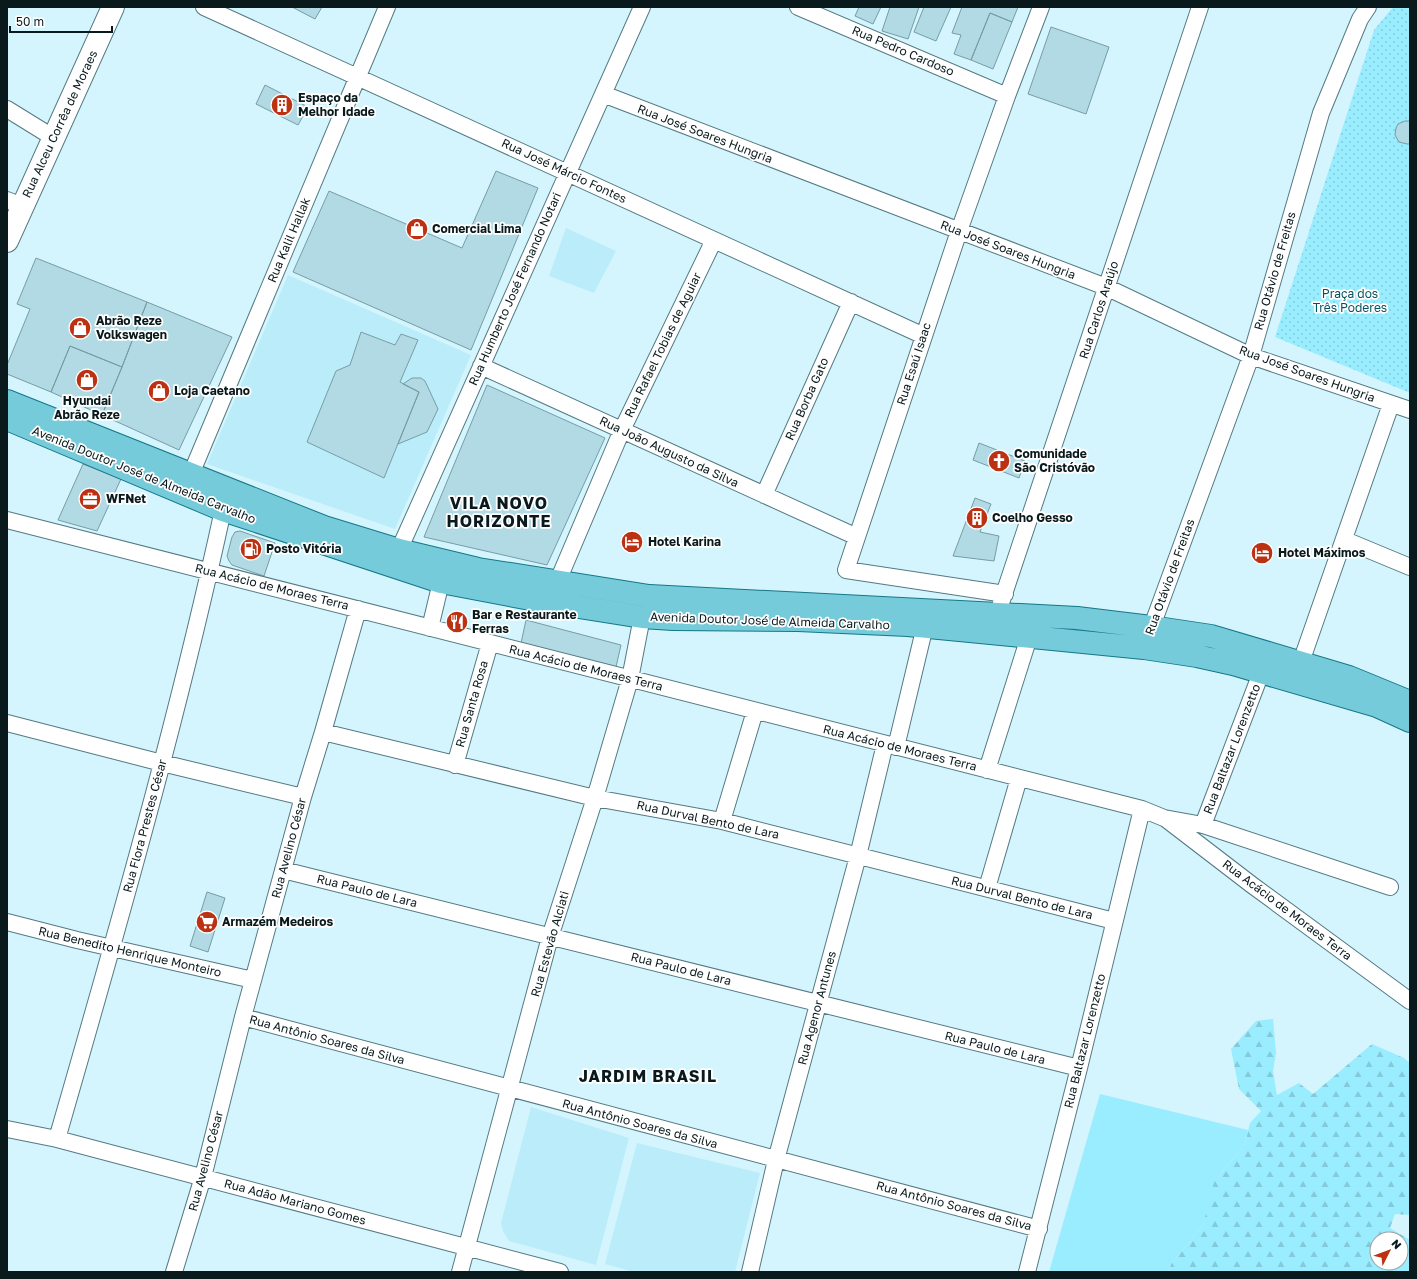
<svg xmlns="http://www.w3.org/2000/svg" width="1417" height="1279" viewBox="0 0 1417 1279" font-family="'Golos Text',sans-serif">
	<defs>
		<pattern id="forest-firs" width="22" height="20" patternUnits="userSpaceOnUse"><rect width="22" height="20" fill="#9aedff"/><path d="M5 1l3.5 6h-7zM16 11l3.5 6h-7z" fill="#83cbda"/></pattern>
		<pattern id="park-dots" width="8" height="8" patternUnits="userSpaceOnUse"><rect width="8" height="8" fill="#9aedff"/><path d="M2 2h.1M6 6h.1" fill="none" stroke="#83cbda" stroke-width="1.8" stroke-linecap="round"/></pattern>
	</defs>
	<rect width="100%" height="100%" fill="#d4f5fd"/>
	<path fill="#baedf9" d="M566,228L616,251L594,293L549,276Z
		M288,275L471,355L395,529L207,464Z
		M531,1107L629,1138L596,1265L509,1241L503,1231L501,1223Z
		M637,1143L760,1173L735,1272H634L605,1264Z"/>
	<path fill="#9aedff" d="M1100,1094L1248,1130L1245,1144L1218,1177L1203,1225L1171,1264L1169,1272H1049Z"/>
	<path fill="url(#forest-firs)" fill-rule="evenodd" d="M1273,1019L1276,1053L1273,1071L1277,1095L1299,1083L1313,1094L1372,1044L1404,1058L1410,1063V1215L1395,1214L1390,1228L1410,1240V1272H1169L1171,1264L1203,1225L1214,1182L1245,1144L1250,1123L1261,1111L1239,1089L1231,1049L1256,1021ZM1377,1239H1401V1263H1377Z"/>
	<path fill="url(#park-dots)" d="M1393,7H1410V393L1275,337L1374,30Z"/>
	<path fill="#b2dae4" stroke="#769da6" d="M292,7H322L315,19Z
		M859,7H881L873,24L855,16Z
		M890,7H919L908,39L882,31Z
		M924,7H951L936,41L914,32Z
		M962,7H1018L1012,22L990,13L971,60L954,54L961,35L952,33Z
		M990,13L1012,22L993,69L971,60Z
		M1051,27L1109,47L1086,114L1028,94Z
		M265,85L308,107L298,125L256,104Z
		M1405,121H1410V144H1407L1399,142L1395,135L1396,128L1398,124Z
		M496,171L538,188L471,350L293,272L329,191L462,248Z
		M36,258L147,302L122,367L70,346L51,392L7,374V365L30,309L17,304Z
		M147,302L232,337L179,450L102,415L122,367Z
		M361,332L395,345L401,334L418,340L400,382L419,392L384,478L307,442L336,371L350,365Z
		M70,346L122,367L102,415L51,392Z
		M412,378H421L425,381L438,409L427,432L398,444L419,392L403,384Z
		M487,385L605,438L547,565L424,537Z
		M979,443L1025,461L1019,478L973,460Z
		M83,464L121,479L97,531L58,520Z
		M975,498L991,504L980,532L999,536L994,561L953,556Z
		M240,531L275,543L264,576L232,565L229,561L227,556L232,537L235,532Z
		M526,620L621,645L616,667L521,643Z
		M207,892L225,898L208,952L190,946Z"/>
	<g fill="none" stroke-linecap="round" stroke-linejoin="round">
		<g stroke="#547a83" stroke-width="18">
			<path id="street" d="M204,7L924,336
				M798,7L1007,96
				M603,94L1106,287L1251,356L1410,410
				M7,109L54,138
				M7,200L22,206
				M481,366L857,537
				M191,474L387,7
				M764,495L851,302
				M7,520L1142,809L1164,818L1203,825L1390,887
				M1345,540L1410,567
				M399,550L642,7
				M557,583L622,430L714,240
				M1005,594L846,570L959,231L1007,96L1041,7
				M1001,603L1200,7
				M430,628L441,582
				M1148,637L1251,356L1321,113L1360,19L1368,7
				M1301,662L1391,404
				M7,723L162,763L303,797
				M323,732L595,798L722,821L1114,921
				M896,747L925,626
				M455,765L490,643
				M987,770L1029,637
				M1166,819L1252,885L1410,1001
				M722,821L755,711
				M1203,825L1261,673
				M283,870L1079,1068
				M987,888L1019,778
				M7,922L77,940L253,980
				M243,1017L1039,1229
				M7,1129L57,1139L560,1272
				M57,1139C117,931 177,722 223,510
				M174,1272L203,1177L243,1017L303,797L323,732L358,609
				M460,1272L550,937L595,798L630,679L642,617
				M750,1272L776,1160L858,856L885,744
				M1027,1272L1079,1068L1142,809"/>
		</g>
		<g stroke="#547a83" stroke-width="24">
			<path id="secondary" d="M7,241L113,7"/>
		</g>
		<g stroke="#157787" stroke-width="24">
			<path id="primary" d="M7,401L324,527L399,550L478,569L649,596L1077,618L1151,627L1211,636L1349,677L1410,702
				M7,419L223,510L441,582L541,601L642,617L673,619L798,620L908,625L1144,648L1197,656L1233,664L1377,706L1410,721"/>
		</g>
		<use href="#street" stroke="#fff" stroke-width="16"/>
		<use href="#secondary" stroke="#fff" stroke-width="22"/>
		<use href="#primary" stroke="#76cbda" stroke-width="22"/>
	</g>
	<defs>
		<g id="building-disc" transform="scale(1.15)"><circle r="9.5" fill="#bc3112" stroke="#fff"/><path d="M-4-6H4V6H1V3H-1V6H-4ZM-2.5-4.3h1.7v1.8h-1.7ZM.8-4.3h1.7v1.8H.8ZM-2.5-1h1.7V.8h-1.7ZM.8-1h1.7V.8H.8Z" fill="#fff"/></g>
		<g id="shop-disc" transform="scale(1.15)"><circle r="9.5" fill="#bc3112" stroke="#fff"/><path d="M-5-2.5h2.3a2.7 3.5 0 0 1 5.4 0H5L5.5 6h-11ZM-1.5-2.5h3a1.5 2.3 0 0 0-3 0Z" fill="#fff"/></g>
		<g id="church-disc" transform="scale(1.15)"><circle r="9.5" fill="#bc3112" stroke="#fff"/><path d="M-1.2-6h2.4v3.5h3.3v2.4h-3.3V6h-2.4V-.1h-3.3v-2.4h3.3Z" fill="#fff"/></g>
		<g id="office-disc" transform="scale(1.15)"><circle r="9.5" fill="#bc3112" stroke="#fff"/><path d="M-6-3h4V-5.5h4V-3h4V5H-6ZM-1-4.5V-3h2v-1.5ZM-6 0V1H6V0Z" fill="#fff"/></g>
		<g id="hotel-disc" transform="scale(1.15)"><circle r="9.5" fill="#bc3112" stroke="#fff"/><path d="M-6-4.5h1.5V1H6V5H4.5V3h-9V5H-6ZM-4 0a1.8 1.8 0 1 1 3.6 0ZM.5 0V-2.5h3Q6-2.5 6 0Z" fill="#fff"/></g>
		<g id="fuel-disc" transform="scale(1.15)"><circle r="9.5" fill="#bc3112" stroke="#fff"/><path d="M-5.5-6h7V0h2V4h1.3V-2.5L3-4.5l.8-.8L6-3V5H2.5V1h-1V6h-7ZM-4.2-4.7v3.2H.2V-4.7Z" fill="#fff"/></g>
		<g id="restaurant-disc" transform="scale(1.15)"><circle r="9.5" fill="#bc3112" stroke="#fff"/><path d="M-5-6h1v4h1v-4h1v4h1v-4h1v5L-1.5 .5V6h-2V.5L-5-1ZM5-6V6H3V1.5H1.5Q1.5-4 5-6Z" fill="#fff"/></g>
		<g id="supermarket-disc" transform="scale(1.15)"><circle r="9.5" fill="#bc3112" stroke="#fff"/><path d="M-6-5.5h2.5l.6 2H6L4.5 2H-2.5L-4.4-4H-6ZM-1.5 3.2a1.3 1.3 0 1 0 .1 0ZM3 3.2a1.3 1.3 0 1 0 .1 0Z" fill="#fff"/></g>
	</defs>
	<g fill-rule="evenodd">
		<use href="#building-disc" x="282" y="105"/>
		<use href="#shop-disc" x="417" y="229"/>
		<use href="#shop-disc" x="80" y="328"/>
		<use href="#shop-disc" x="87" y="380"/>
		<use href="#shop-disc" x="159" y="391"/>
		<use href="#church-disc" x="999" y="461"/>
		<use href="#office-disc" x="90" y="499"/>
		<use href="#building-disc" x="977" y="518"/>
		<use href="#hotel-disc" x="632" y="542"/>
		<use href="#fuel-disc" x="251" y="549"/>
		<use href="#hotel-disc" x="1262" y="553"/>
		<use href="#restaurant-disc" x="457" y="622"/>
		<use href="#supermarket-disc" x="207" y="922"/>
	</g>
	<g text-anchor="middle" stroke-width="3.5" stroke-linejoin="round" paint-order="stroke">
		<g font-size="12" fill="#09191c" stroke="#fff">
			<text transform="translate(903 51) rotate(23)" y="4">Rua Pedro Cardoso</text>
			<text transform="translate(60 124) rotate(-65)" y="4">Rua Alceu Corrêa de Moraes</text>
			<text transform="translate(705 134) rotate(21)" y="4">Rua José Soares Hungria</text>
			<text transform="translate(564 171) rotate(25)" y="4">Rua José Márcio Fontes</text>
			<text transform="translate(289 240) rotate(-67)" y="4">Rua Kalil Hallak</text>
			<text transform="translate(1008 250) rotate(21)" y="4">Rua José Soares Hungria</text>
			<text transform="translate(1275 271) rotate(-74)" y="4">Rua Otávio de Freitas</text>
			<text transform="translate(515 289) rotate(-66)" y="4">Rua Humberto José Fernando Notari</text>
			<text transform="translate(1099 310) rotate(-72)" y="4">Rua Carlos Araújo</text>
			<text transform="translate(663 345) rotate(-64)" y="4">Rua Rafael Tobias de Aguiar</text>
			<text transform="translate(914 364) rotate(-72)" y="4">Rua Esaú Isaac</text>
			<text transform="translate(1307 374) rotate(20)" y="4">Rua José Soares Hungria</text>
			<text transform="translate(807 399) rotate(-66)" y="4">Rua Borba Gato</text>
			<text transform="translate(669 452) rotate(25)" y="4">Rua João Augusto da Silva</text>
			<text transform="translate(144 475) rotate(22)" y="4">Avenida Doutor José de Almeida Carvalho</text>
			<text transform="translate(1170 577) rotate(-70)" y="4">Rua Otávio de Freitas</text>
			<text transform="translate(272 587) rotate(14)" y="4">Rua Acácio de Moraes Terra</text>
			<text transform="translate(770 621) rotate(2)" y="4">Avenida Doutor José de Almeida Carvalho</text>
			<text transform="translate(586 668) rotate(14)" y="4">Rua Acácio de Moraes Terra</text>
			<text transform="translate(472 704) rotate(-74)" y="4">Rua Santa Rosa</text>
			<text transform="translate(900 748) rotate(14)" y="4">Rua Acácio de Moraes Terra</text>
			<text transform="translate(1232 749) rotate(-69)" y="4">Rua Baltazar Lorenzetto</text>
			<text transform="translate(708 820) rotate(12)" y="4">Rua Durval Bento de Lara</text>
			<text transform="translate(145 826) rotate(-75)" y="4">Rua Flora Prestes César</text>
			<text transform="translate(289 848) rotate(-75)" y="4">Rua Avelino César</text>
			<text transform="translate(367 891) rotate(14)" y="4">Rua Paulo de Lara</text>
			<text transform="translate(1022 898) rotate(14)" y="4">Rua Durval Bento de Lara</text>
			<text transform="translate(1287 910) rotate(37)" y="4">Rua Acácio de Moraes Terra</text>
			<text transform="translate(550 944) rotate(-74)" y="4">Rua Estevão Alciati</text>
			<text transform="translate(130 952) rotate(13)" y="4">Rua Benedito Henrique Monteiro</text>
			<text transform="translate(681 969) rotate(14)" y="4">Rua Paulo de Lara</text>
			<text transform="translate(817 1008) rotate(-75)" y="4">Rua Agenor Antunes</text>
			<text transform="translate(327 1040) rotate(15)" y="4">Rua Antônio Soares da Silva</text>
			<text transform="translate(1085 1041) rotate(-76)" y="4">Rua Baltazar Lorenzetto</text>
			<text transform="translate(995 1048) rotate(14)" y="4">Rua Paulo de Lara</text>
			<text transform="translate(640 1124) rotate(15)" y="4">Rua Antônio Soares da Silva</text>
			<text transform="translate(206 1161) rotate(-75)" y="4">Rua Avelino César</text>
			<text transform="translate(295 1202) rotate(15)" y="4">Rua Adão Mariano Gomes</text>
			<text transform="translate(954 1206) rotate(15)" y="4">Rua Antônio Soares da Silva</text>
		</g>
		<g font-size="12" font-weight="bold" fill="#09191c" stroke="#fff" text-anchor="start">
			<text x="298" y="102">Espaço da<tspan x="298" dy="14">Melhor Idade</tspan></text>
			<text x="432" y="233">Comercial Lima</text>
			<text x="96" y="325">Abrão Reze<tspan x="96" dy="14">Volkswagen</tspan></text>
			<text x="174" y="395">Loja Caetano</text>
			<text x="87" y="405" text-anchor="middle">Hyundai<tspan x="87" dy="14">Abrão Reze</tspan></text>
			<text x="1014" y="458">Comunidade<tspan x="1014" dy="14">São Cristóvão</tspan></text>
			<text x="106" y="503">WFNet</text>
			<text x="992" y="522">Coelho Gesso</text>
			<text x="648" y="546">Hotel Karina</text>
			<text x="266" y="553">Posto Vitória</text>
			<text x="1278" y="557">Hotel Máximos</text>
			<text x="472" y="619">Bar e Restaurante<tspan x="472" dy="14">Ferras</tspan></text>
			<text x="222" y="926">Armazém Medeiros</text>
		</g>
		<g font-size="12" fill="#07525f" stroke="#fff">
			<text x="1350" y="298">Praça dos<tspan x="1350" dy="14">Três Poderes</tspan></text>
		</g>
		<g font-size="16" font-weight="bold" letter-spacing="1" fill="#09191c" stroke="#fff">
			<text x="499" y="509">VILA NOVO<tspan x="499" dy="18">HORIZONTE</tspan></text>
			<text x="648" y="1082">JARDIM BRASIL</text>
		</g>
	</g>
	<rect width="1417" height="1279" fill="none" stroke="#09191c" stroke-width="16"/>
	<g transform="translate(1389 1251) rotate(48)"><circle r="19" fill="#ffffff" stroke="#9da3a4"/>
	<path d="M0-3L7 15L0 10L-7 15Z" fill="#bc3112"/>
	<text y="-6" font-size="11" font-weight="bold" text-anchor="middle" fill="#09191c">N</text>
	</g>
	<path d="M10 26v6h102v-6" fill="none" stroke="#09191c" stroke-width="2"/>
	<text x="16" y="26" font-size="12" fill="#09191c" stroke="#ffffff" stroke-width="3" paint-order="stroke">50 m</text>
</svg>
